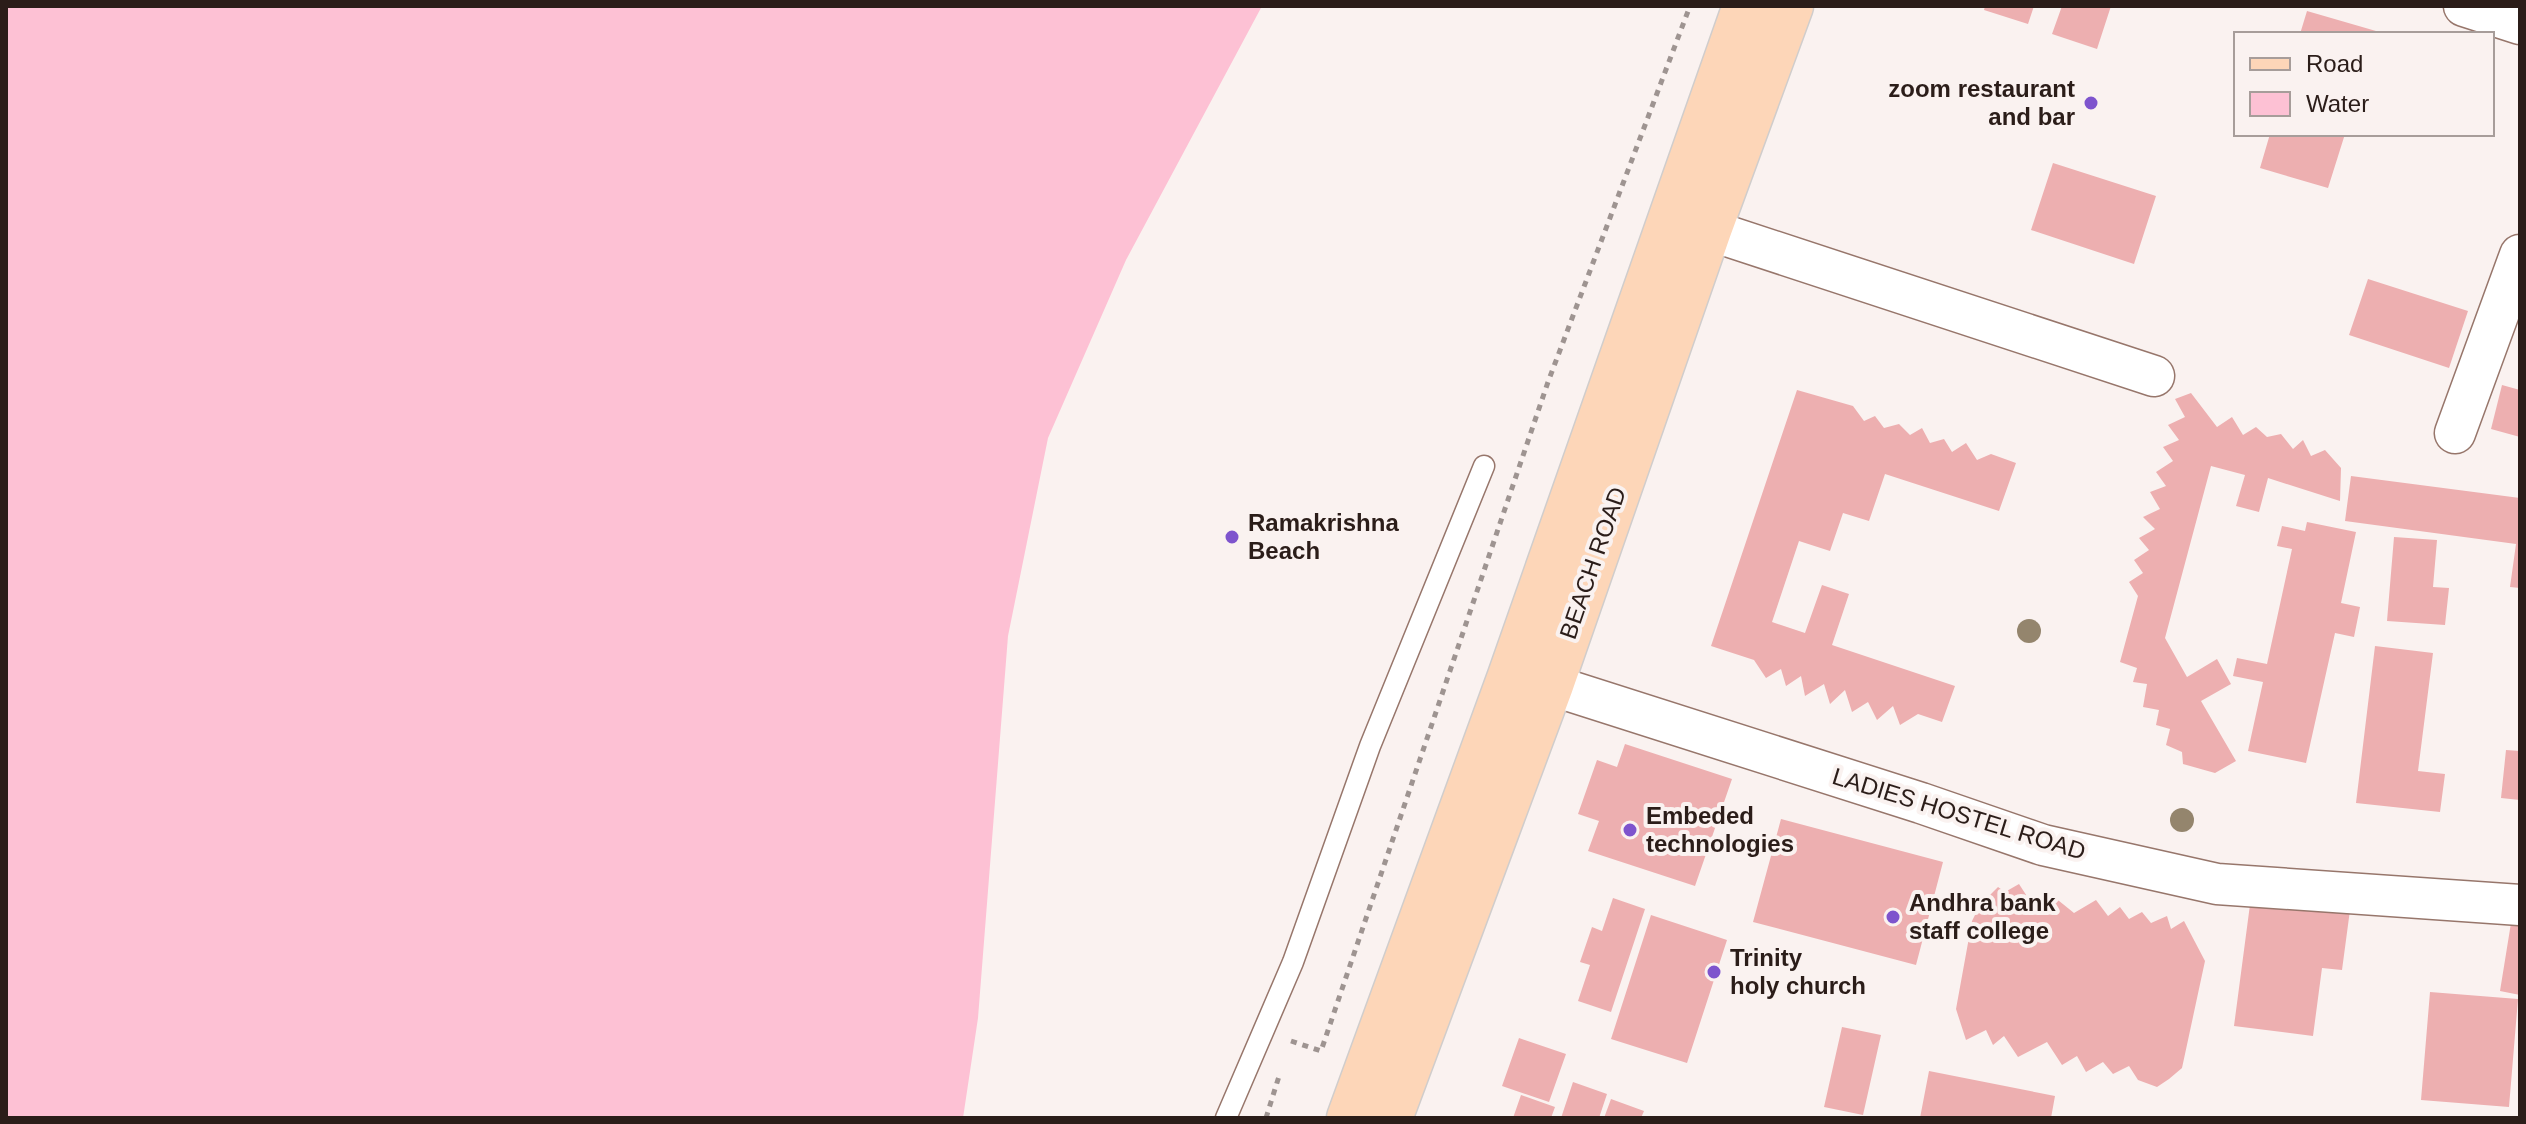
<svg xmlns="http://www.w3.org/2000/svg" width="2526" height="1124" viewBox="0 0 2526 1124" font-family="Helvetica,sans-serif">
	<rect width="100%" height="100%" fill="#faf2f0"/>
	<path fill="#fdc1d4" d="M6,6H1262L1126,260L1048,438L1008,636L978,1018L963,1118H6Z"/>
	<path fill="#edafb0" d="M1985,6H2034L2028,24L1984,10Z
		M2062,6H2111L2097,49L2052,34Z
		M2307,11L2376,31L2375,34H2300Z
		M2270,134H2345L2328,188L2260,168Z
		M2053,163L2156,196L2134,264L2031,230Z
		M2368,279L2468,311L2449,368L2349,335Z
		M2502,385L2520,390V437L2491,429Z
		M1797,390L1853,406L1864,421L1875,416L1884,428L1899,424L1910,435L1922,428L1930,443L1944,439L1952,452L1966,443L1977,460L1991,454L2016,463L1999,511L1885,474L1869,521L1843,513L1830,551L1799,541L1772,622L1805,633L1822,585L1849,594L1832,645L1955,686L1942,722L1918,714L1900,725L1893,706L1877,720L1868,702L1852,712L1845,690L1830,704L1824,684L1805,696L1801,676L1786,686L1781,669L1766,678L1754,660L1711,646Z
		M2191,393L2217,427L2232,417L2243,435L2256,427L2267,437L2281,434L2293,449L2303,440L2311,456L2325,450L2341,468L2340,501L2268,478L2259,512L2236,506L2245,475L2211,466L2165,638L2187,677L2217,659L2231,684L2201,701L2236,761L2215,773L2183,764L2182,752L2166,745L2170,729L2156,725L2159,710L2143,707L2147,684L2133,682L2137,668L2120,662L2138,596L2129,582L2143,573L2134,560L2149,550L2139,538L2155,529L2143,517L2160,509L2150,492L2166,486L2156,472L2173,461L2163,447L2179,440L2168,425L2185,417L2175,399Z
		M2351,476L2520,498V588L2510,587L2516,544L2345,521Z
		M2307,522L2356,532L2341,603L2360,607L2354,637L2335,633L2306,763L2248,751L2263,682L2233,676L2237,658L2267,664L2292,549L2277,546L2282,526L2305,531Z
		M2394,537L2437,540L2433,587L2449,588L2445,625L2387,621Z
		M2375,646L2433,653L2418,771L2445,774L2440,812L2356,803Z
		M1625,744L1732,779L1695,886L1588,851L1599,821L1578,814L1597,760L1617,767Z
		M2506,750L2520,751V800L2501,798Z
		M1781,819L1943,862L1916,965L1753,922Z
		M2019,884L2032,904L2048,892L2074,913L2096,900L2108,916L2120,907L2129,919L2142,912L2151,923L2167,916L2171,929L2184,921L2205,961L2182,1068L2169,1079L2157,1087L2138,1080L2129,1066L2113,1074L2103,1062L2086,1072L2077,1056L2062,1065L2047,1042L2018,1057L2004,1036L1993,1045L1986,1030L1966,1040L1956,1009L1972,921L1980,905L1998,887L2005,892Z
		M2251,897L2350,910L2342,970L2322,968L2313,1036L2234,1026Z
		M1613,898L1645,909L1611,1012L1578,1001L1590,965L1580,962L1592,927L1602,931Z
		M1651,915L1727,940L1687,1063L1611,1039Z
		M2511,923L2520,924V995L2500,991Z
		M2430,992L2518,999L2509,1107L2421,1100Z
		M1842,1027L1881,1035L1863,1115L1824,1107Z
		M1519,1038L1566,1054L1549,1102L1502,1086Z
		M1929,1071L2055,1096L2051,1118H1920Z
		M1573,1082L1607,1094L1599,1118H1561Z
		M1521,1095L1555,1107L1551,1118H1513Z
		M1611,1099L1644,1111L1641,1118H1604Z"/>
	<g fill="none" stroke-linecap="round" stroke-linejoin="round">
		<g stroke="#97766b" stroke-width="23">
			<path id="lane" d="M1226,1118L1293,962L1370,746L1484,466"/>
		</g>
		<g stroke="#97766b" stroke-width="43">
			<path id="street" d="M2464,6L2520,24
				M1709,230L2154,376
				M2455,433L2520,255
				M1551,685L1921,803L2043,845L2217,884L2520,905"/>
		</g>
		<g stroke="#d0cdcc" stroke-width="47">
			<path id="primary" d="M1349,1118L1510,676L1745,6
				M1390,1118L1551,685L1709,230L1791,6"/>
		</g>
		<path stroke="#9e9491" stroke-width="5" stroke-dasharray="6 6" stroke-linecap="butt" d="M1291,1041L1321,1051L1548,382L1690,6
			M1266,1118L1280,1073"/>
		<use href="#lane" stroke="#fff" stroke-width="20"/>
		<use href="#street" stroke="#fff" stroke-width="40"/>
		<use href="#primary" stroke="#fdd6b8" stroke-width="44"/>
	</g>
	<g fill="#94856d">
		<circle cx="2029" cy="631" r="12"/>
		<circle cx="2182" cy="820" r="12"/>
	</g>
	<g fill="#7e54cd" stroke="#faf2f0" stroke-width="3">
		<circle cx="2091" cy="103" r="8"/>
		<circle cx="1232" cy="537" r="8"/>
		<circle cx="1630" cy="830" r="8"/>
		<circle cx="1893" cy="917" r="8"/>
		<circle cx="1714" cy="972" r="8"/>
	</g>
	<g text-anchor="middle" stroke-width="8" stroke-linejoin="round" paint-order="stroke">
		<g font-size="24" font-weight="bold" fill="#2b1d19" stroke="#faf2f0" text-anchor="start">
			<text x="2075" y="97" text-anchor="end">zoom restaurant<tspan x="2075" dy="28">and bar</tspan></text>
			<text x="1248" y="531">Ramakrishna<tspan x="1248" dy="28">Beach</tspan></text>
			<text x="1646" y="824">Embeded<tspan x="1646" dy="28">technologies</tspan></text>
			<text x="1909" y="911">Andhra bank<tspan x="1909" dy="28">staff college</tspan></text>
			<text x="1730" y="966">Trinity<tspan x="1730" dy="28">holy church</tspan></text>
		</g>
		<g font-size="24" fill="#2b1d19" stroke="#faf2f0">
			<text transform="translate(1593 563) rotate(-71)" y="8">BEACH ROAD</text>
			<text transform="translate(1959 814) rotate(17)" y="8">LADIES HOSTEL ROAD</text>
		</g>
	</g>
	<rect width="2526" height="1124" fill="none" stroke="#2b1d19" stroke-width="16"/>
	<rect x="2234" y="32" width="260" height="104" fill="#faf2f0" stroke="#a79d9a" stroke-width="2"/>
	<rect x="2250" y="58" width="40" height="12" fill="#fdd6b8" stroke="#a79d9a" stroke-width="2"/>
	<text x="2306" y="72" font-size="24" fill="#2b1d19">Road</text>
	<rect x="2250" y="92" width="40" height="24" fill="#fdc1d4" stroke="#a79d9a" stroke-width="2"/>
	<text x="2306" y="112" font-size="24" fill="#2b1d19">Water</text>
</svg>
